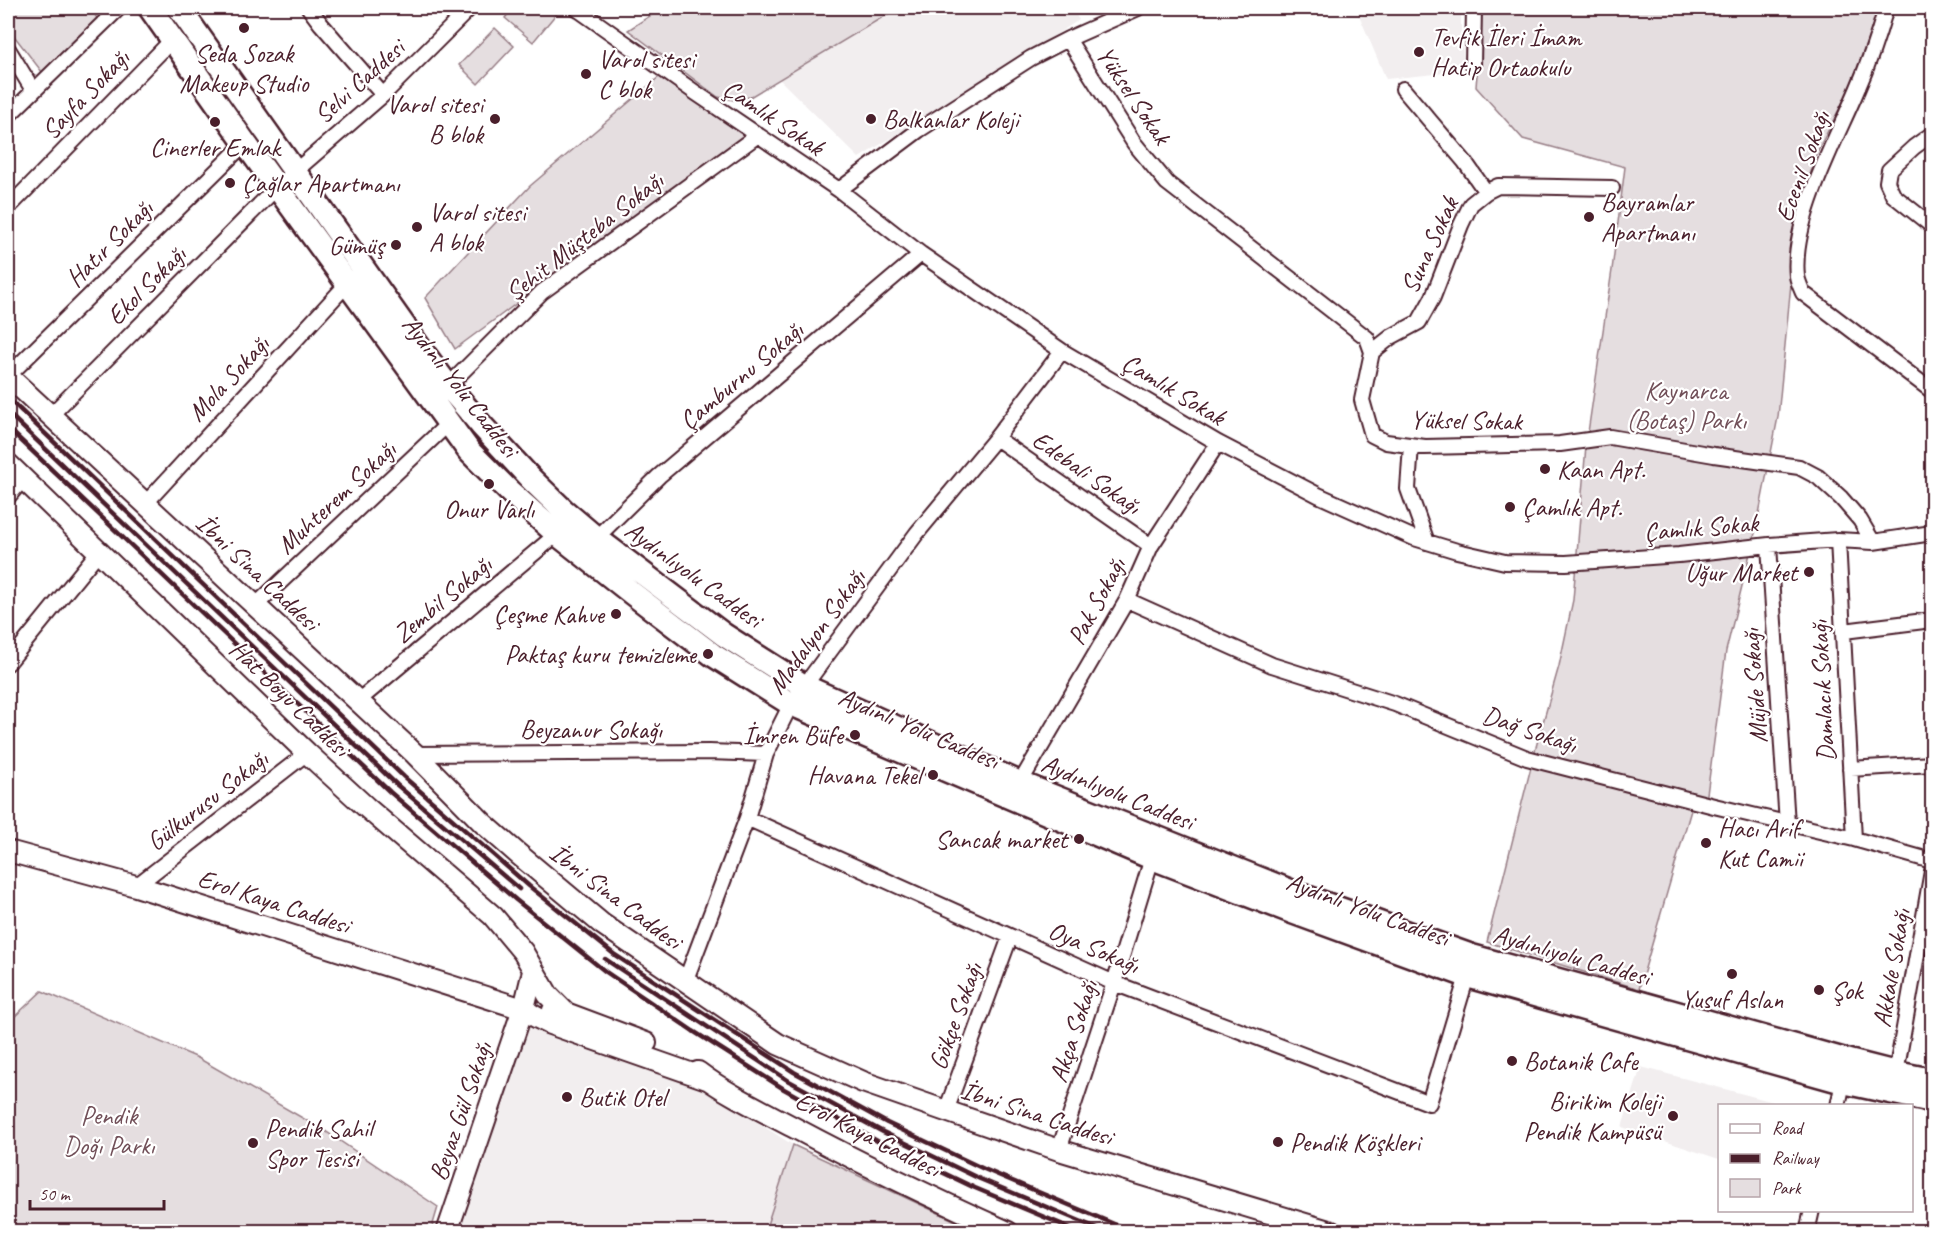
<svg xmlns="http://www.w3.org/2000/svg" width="1940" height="1239" viewBox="0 0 1940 1239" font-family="Caveat,sans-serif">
	<rect width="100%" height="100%" fill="#fff"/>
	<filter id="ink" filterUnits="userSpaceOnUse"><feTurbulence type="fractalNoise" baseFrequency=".0167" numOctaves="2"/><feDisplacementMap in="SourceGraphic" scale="12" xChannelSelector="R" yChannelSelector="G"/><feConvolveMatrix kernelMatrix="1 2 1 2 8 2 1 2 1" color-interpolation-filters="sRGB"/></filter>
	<g filter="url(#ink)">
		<path fill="#f2eeef" d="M898,8H1071L1079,20L859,158L779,79Z
			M1356,8H1461V33L1465,71L1386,79Z
			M526,1023L700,1086L793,1145L765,1231L455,1232Z
			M1641,1067L1785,1105L1720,1106L1719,1159L1622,1127Z"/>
		<path fill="#e5dee0" stroke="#987e86" stroke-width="1.5" d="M10,8H91L98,20L42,72L8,28V9Z
			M513,8H561L533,42L505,18Z
			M662,8H898L750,97L734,100L718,97L628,30Z
			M1482,8H1879L1849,90L1816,154L1797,222L1778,417L1756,529L1726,651L1706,802L1691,810L1639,989L1487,942L1536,747L1559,666L1573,600L1586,446L1612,270L1625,167L1523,139L1476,87Z
			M495,28L514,46L478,84L459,65Z
			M659,77L744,135L455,349L425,298L530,186Z
			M42,991L198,1058L325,1131L438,1207L431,1231H8V1019L11,1020Z
			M793,1145L977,1231H765Z"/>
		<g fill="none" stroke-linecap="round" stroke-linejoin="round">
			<g stroke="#4a1f2b" stroke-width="18">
				<path id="street" d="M309,8L321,24L383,95
					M576,8L696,93L839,190L921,254L1062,351L1218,443L1318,495L1414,538L1457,551L1505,562L1566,563L1679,555L1769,545L1838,540L1873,542L1932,533
					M1886,8C1878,36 1869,63 1857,90C1836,140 1791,221 1797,276C1798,282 1801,288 1803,293L1932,391
					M1068,39L1134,143L1167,183L1367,338L1372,352L1362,400L1372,435L1386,442L1425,447L1560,444L1610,437L1714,455L1799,467L1818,477L1841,498L1860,520L1873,542
					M8,49L33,90
					M1473,65L1474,8
					M1403,89L1465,162L1486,192
					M8,116L119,8
					M1932,134L1914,147L1889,170L1887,182L1893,195L1932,226
					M839,190L919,130L1031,58L1068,39L1138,8
					M8,208L172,40
					M1372,352L1391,337L1419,322L1433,297L1461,225L1471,204L1486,192L1498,186L1612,188
					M8,376L245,143
					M448,386L542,292L758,135
					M49,417L277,187L383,95L470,8
					M996,438L1151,546
					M1411,445L1408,489L1427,542
					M8,497L23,479
					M145,504L347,284
					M596,538L659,476L921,254
					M1838,540L1854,839
					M1769,545L1787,824
					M1127,600L1272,665L1395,704L1527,758L1714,806L1854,839L1932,861
					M255,606L449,423
					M1844,631L1932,620
					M8,663L99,551
					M358,701L557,534
					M415,754L709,752L766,754
					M1850,769L1932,764
					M1020,783L1127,600L1151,546L1218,443
					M747,818L1114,983L1429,1103L1467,976
					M136,886L307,753
					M685,982L747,818L766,754L791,704L917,533L996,438L1062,351
					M1896,1073L1932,871
					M1838,1106L1843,1082
					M946,1111L1010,937
					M1059,1150L1114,983L1152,858
					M1807,1232L1812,1210"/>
			</g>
			<g stroke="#4a1f2b" stroke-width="24">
				<path id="secondary" d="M8,376L415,754L484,824L517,853L602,924L778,1044L863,1082L946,1111L1059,1150L1332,1232
					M8,464L307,753L366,807L493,916L523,952L548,995L566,1013
					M8,851L136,886L523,1009L536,1017L550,1024L707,1079
					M553,1010L566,1013L646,1043
					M698,1072C727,1094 761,1110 793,1127C864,1165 935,1199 1008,1232
					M447,1232L526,1000L533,971"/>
			</g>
			<g stroke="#4a1f2b" stroke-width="27">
				<path id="primary" d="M150,8L245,143L469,451L510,492L557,534L633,594L713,655L791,704L1152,858L1292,912L1467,976L1843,1082L1932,1101
					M179,8L419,347L448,386L481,425L531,479L563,510L596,538L724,635L804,686L1020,783L1298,894L1472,956L1849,1061L1896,1073L1932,1080"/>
			</g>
			<use href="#street" stroke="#fff" stroke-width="14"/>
			<use href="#secondary" stroke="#fff" stroke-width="20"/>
			<use href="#primary" stroke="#fff" stroke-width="22"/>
			<path stroke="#4a1f2b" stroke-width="4.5" d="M8,398L404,777L529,886L615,955L794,1072L887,1123L984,1169L1133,1232
				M8,413L397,785L519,889
				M8,428L390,792L516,900L606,972L693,1031L784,1089L879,1142L975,1188L1080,1232
				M605,959L789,1081L883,1132L980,1179L1106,1232"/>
		</g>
	</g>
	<g fill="#4a1f2b" stroke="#fff" stroke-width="2">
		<circle cx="244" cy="28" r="6"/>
		<circle cx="1419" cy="52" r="6"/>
		<circle cx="586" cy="74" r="6"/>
		<circle cx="495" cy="119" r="6"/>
		<circle cx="871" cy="119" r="6"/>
		<circle cx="215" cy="122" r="6"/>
		<circle cx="230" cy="183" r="6"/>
		<circle cx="1589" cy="217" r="6"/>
		<circle cx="417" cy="227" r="6"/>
		<circle cx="396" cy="245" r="6"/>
		<circle cx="1545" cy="469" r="6"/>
		<circle cx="489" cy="484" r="6"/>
		<circle cx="1510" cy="507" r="6"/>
		<circle cx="1809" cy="572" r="6"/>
		<circle cx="616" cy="614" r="6"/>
		<circle cx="708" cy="654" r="6"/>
		<circle cx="855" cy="735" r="6"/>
		<circle cx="933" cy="775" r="6"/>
		<circle cx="1079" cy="839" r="6"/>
		<circle cx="1706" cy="843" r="6"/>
		<circle cx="1732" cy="974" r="6"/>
		<circle cx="1819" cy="990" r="6"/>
		<circle cx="1512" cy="1061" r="6"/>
		<circle cx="567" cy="1097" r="6"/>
		<circle cx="1673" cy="1116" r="6"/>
		<circle cx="1278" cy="1142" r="6"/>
		<circle cx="253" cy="1143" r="6"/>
	</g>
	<g text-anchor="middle" stroke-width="4.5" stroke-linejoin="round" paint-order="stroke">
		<g font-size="26" fill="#4a1f2b" stroke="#fff" text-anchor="start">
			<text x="1431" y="46">Tevfik İleri İmam<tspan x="1431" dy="30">Hatip Ortaokulu</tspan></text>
			<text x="244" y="62" text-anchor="middle">Seda Sozak<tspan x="244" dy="30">Makeup Studio</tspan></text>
			<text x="598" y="68">Varol sitesi<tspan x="598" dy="30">C blok</tspan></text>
			<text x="483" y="113" text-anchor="end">Varol sitesi<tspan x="483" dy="30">B blok</tspan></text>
			<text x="883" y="128">Balkanlar Koleji</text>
			<text x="215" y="156" text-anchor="middle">Cinerler Emlak</text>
			<text x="242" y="192">Çağlar Apartmanı</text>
			<text x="1601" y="211">Bayramlar<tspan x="1601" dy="30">Apartmanı</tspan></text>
			<text x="429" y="221">Varol sitesi<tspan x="429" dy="30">A blok</tspan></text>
			<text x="384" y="254" text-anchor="end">Gümüş</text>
			<text x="1557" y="478">Kaan Apt.</text>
			<text x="1522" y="516">Çamlık Apt.</text>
			<text x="489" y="518" text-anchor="middle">Onur Varlı</text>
			<text x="1797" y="581" text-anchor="end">Uğur Market</text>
			<text x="604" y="623" text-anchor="end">Çeşme Kahve</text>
			<text x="696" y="663" text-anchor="end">Paktaş kuru temizleme</text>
			<text x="843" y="744" text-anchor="end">İmren Büfe</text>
			<text x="921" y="784" text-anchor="end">Havana Tekel</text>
			<text x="1718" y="837">Hacı Arif<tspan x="1718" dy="30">Kut Camii</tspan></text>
			<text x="1067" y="848" text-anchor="end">Sancak market</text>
			<text x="1831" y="999">Şok</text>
			<text x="1732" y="1008" text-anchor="middle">Yusuf Aslan</text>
			<text x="1524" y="1070">Botanik Cafe</text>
			<text x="579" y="1106">Butik Otel</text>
			<text x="1661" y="1110" text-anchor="end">Birikim Koleji<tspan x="1661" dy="30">Pendik Kampüsü</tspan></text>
			<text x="265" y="1137">Pendik Sahil<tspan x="265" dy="30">Spor Tesisi</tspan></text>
			<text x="1290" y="1151">Pendik Köşkleri</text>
		</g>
		<g font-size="26" fill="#4a1f2b" stroke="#fff">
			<text transform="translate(359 81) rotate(-42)" y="9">Selvi Caddesi</text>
			<text transform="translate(85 94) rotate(-46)" y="9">Sayfa Sokağı</text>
			<text transform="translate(1134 95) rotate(56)" y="9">Yüksel Sokak</text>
			<text transform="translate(774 117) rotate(34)" y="9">Çamlık Sokak</text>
			<text transform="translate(1802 166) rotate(-70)" y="9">Ecenil Sokağı</text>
			<text transform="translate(584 236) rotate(-38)" y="9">Şehit Müşteba Sokağı</text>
			<text transform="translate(109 243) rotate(-45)" y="9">Hatır Sokağı</text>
			<text transform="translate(1429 245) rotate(-65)" y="9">Suna Sokak</text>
			<text transform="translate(146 285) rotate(-45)" y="9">Ekol Sokağı</text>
			<text transform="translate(741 375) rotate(-40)" y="9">Çamburnu Sokağı</text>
			<text transform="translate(228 378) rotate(-47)" y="9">Mola Sokağı</text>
			<text transform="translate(461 386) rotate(52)" y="9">Aydınlı Yolu Caddesi</text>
			<text transform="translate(1174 389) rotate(31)" y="9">Çamlık Sokak</text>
			<text transform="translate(1466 420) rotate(1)" y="9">Yüksel Sokak</text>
			<text transform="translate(1087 472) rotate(35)" y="9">Edebali Sokağı</text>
			<text transform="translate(336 497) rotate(-43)" y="9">Muhterem Sokağı</text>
			<text transform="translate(1701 527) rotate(-5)" y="9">Çamlık Sokak</text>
			<text transform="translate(258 572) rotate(43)" y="9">İbni Sina Caddesi</text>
			<text transform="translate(694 574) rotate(36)" y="9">Aydınlıyolu Caddesi</text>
			<text transform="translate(442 599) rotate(-40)" y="9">Zembil Sokağı</text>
			<text transform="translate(1096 601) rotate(-62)" y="9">Pak Sokağı</text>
			<text transform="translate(816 631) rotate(-54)" y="9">Madalyon Sokağı</text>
			<text transform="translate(1754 686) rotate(-94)" y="9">Müjde Sokağı</text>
			<text transform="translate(1822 691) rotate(-93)" y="9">Damlacık Sokağı</text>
			<text transform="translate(290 698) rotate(44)" y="9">Hat Boyu Caddesi</text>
			<text transform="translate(919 728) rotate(23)" y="9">Aydınlı Yolu Caddesi</text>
			<text x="591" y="738">Beyzanur Sokağı</text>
			<text transform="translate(1530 729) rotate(19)" y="9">Dağ Sokağı</text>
			<text transform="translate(1118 792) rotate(22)" y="9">Aydınlıyolu Caddesi</text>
			<text transform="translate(207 800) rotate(-38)" y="9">Gülkurusu Sokağı</text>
			<text transform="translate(616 896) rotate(37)" y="9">İbni Sina Caddesi</text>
			<text transform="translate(274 901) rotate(18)" y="9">Erol Kaya Caddesi</text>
			<text transform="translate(1368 909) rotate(20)" y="9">Aydınlı Yolu Caddesi</text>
			<text transform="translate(1094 947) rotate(23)" y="9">Oya Sokağı</text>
			<text transform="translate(1572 955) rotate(16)" y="9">Aydınlıyolu Caddesi</text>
			<text transform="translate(1891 968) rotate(-80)" y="9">Akkale Sokağı</text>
			<text transform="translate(955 1016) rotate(-70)" y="9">Gökçe Sokağı</text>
			<text transform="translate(1073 1031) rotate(-72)" y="9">Akça Sokağı</text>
			<text transform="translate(460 1111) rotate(-71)" y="9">Beyaz Gül Sokağı</text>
			<text transform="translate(1037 1113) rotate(18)" y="9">İbni Sina Caddesi</text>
			<text transform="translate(868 1134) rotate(27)" y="9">Erol Kaya Caddesi</text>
		</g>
		<g font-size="26" fill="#714f58" stroke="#fff">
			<text x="1686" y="399">Kaynarca<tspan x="1686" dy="30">(Botaş) Parkı</tspan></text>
			<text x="109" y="1124">Pendik<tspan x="109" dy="30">Doğı Parkı</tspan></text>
		</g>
	</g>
	<rect width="1940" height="1239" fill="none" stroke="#fff" stroke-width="30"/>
	<rect x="15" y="15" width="1910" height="1209" fill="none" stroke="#4a1f2b" stroke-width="2" filter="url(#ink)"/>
	<rect x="1718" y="1104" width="195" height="108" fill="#ffffff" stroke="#b7a5aa" stroke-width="1.5"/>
	<rect x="1730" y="1124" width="30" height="9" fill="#ffffff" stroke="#b7a5aa" stroke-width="1.5"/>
	<text x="1772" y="1134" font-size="18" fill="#4a1f2b">Road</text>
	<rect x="1730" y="1154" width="30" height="9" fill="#4a1f2b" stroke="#b7a5aa" stroke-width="1.5"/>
	<text x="1772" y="1164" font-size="18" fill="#4a1f2b">Railway</text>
	<rect x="1730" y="1179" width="30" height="18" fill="#e5dee0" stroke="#b7a5aa" stroke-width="1.5"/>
	<text x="1772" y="1194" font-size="18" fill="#4a1f2b">Park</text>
	<path d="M30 1200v9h134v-9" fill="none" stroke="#4a1f2b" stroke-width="3"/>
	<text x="39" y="1200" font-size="18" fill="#4a1f2b" stroke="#ffffff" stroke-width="4.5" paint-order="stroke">50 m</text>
</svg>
